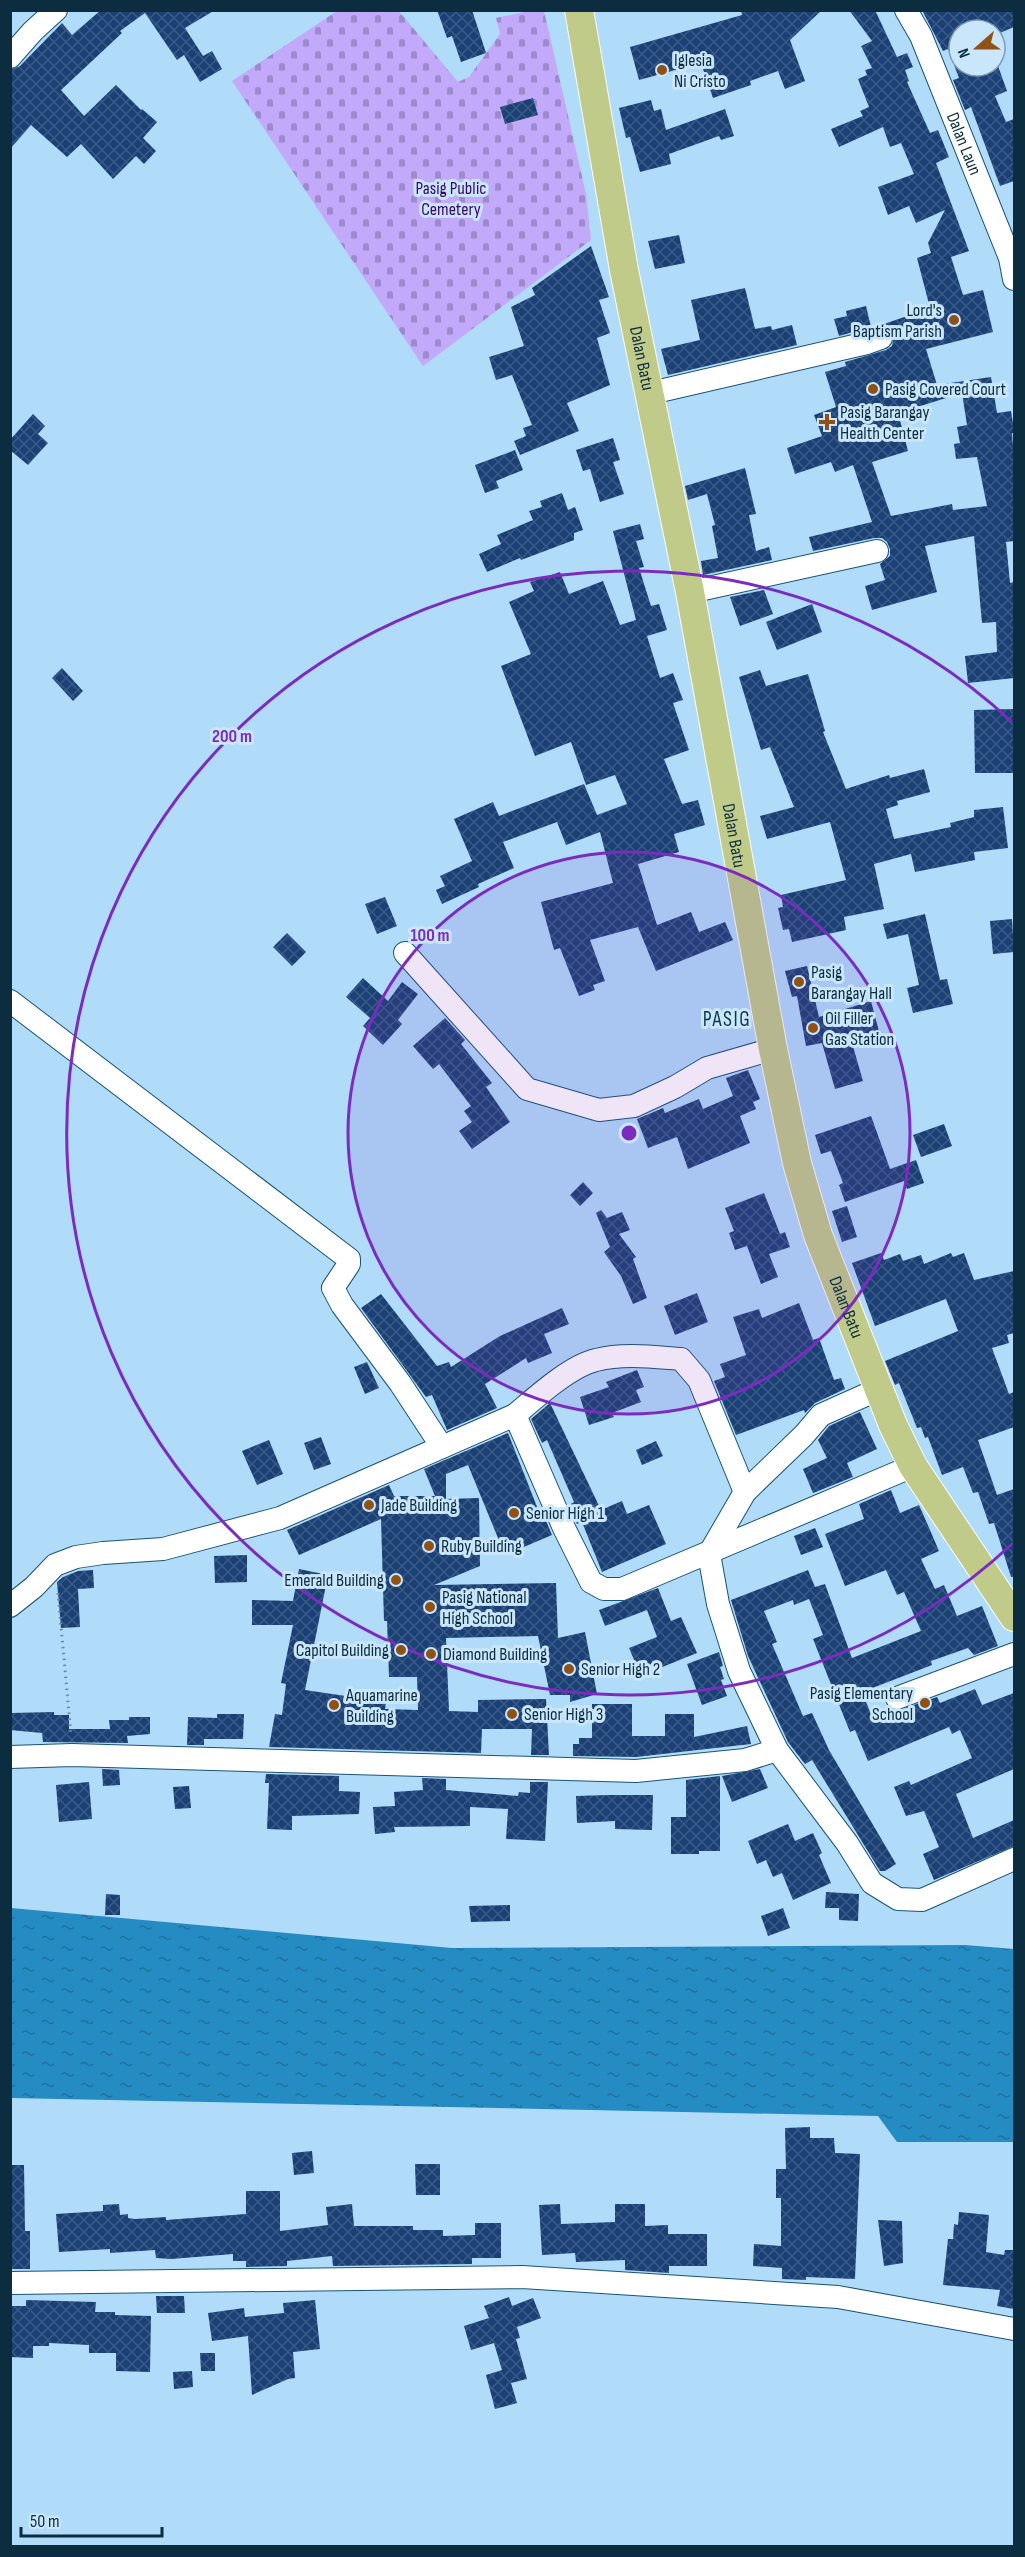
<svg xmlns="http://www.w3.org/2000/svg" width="1025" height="2557" viewBox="0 0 1025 2557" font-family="'Sofia Sans Condensed',sans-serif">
	<defs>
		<pattern id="cemetery-stones" width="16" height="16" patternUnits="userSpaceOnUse" patternTransform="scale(1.5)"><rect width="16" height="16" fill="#c3a9fa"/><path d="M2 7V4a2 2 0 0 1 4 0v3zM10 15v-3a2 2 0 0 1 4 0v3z" fill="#9d8acc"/></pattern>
		<pattern id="water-ripples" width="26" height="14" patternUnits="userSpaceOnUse" patternTransform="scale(1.5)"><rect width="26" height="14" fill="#258bc3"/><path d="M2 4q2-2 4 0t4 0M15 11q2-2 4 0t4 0" fill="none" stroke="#1e72a0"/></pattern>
		<pattern id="building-cross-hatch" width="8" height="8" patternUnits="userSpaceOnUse" patternTransform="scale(1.5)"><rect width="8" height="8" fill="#1b4076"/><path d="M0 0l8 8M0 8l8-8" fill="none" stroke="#3a5a86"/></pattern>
	</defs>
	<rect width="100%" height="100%" fill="#b0dbf9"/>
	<path fill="url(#cemetery-stones)" d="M398,10L458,82L469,77L500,34L496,18L529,11H544L586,194L591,240L423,366L232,81L337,11Z"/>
	<path fill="url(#water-ripples)" d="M11,1908L452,1948L965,1945L1014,1949V2142H897L878,2116L11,2098Z"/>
	<path fill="url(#building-cross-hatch)" fill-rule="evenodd" d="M101,10H215L185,28L203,56L212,51L222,69L200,82L184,55L177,60L145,13L120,31L122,33L61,90L84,116L116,85L141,110L142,109L157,122L143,138L156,151L144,164L136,156L113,179L81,144L67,157L31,125L10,149V70L20,66L62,23L72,35Z
		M437,10H472L486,53L461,62L452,36L447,38Z
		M741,10H822L790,40L805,81L785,89L778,71L750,81L751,85L713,98L701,63L639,80L630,47L742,15Z
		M849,10H875L897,57L907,53L913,67L905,70L909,81L907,82L930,133L938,130L949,157L936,163L969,251L951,257L963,295L983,290L993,332L926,349L937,385L991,377L997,413L1011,411L1014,430V433H1012L1014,461V541L1006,542L1010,583L1014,582V678L968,683L965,656L997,652L996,622L982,623L974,536L925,546L937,592L872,610L865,586L885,580L880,564L890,556V549L887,542L882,538H874L813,551L809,537L872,522L853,465L835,472L831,462L795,474L787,448L822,436L814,415L836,407L825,372L846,366L845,362L886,350L892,346L894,334L889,327L881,325L916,313L914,307L929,304L917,258L931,253L928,243L945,210L916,223L909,206L888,215L878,187L914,174L901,143L890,147L883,127L839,147L831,129L863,116L860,111L869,107L858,79L867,75L865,70L872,68L861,46L872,41ZM962,393L967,425L957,427L960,443L954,444L956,459L977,457L987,506L953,510L952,504L891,516L872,462L908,451L898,413Z
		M922,10H1014V27L995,35V30H959V66H998L1007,91L995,96L1006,122L1014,119V181L1000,186L971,107L965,110L953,80L959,78L948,49L943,51Z
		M533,98L538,115L505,124L500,107Z
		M651,100L654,111L661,109L666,130L725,109L734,136L721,140L719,136L669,154L671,164L640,172L630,137L626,138L619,108Z
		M679,235L685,263L655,269L648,241Z
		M591,246L609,297L599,300L610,333L597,338L610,385L567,403L579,431L520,455L514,441L526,436L523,428L532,425L512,375L496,380L489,357L524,346L511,307L535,295L532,288Z
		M745,288L755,329L771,326L772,330L792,325L797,345L668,375L661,349L700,340L691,300Z
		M866,306L871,327L839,336L834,319L847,316L846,311Z
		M33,414L45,426L38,434L48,443L28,465L10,450V440Z
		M613,438L620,460L613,462L624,494L600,502L590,469L583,471L576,450Z
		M515,450L523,470L496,481L499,488L485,493L475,465Z
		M745,468L756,514L749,515L756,551L769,547L772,560L703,575L701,561L718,558L712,526L715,525L707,494L688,500L685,486Z
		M562,493L568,510L575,507L583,530L574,533V540L521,560L520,558L487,572L479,554L501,544L497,535L533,520L529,511L542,507L540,501Z
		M640,524L644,539L636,541L644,567L639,568L651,606L659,604L667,630L647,636L660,678L673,673L683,700L673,703L689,750L664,759L682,804L698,800L705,825L674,834L679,852L638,864L657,925L691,912L699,932L725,922L733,940L656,971L638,927L590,940L605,981L593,985L595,990L579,996L560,948L554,950L541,902L613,883L600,832L566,845L557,822L503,842L514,868L478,884L479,887L442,904L436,890L445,886L440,876L472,861L454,819L493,802L499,816L584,784L597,815L627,804L615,775L586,785L571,742L535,756L501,666L531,654L509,602L534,591L530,582L560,572L569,594L603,581L620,625L636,620L613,531Z
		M764,590L773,614L740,626L730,597Z
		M812,604L822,632L777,650L766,622Z
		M62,668L83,691L73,701L52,678Z
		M760,670L766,686L808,674L825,731L823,732L846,789L889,775L890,778L924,769L930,792L897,801L898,805L886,809L894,839L951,827L950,823L974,817V810L1003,807L1008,848L974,852L975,860L915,872L911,854L874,864L884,909L844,917L846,930L792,942L789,929L783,930L778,908L783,907L781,895L846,880L830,822L767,839L760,816L794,807L770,747L761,750L739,677Z
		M1014,709V773H975L974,710Z
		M385,897L397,926L377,934L365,904Z
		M925,914L940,980L947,979L953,1004L913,1013L907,988L919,985L908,934L887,939L883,924Z
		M1012,919L1014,952L993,954L990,921Z
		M287,933L306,952L292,966L273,947Z
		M807,966L819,1017L871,1001L880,1035L852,1043L863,1081L835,1089L822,1043L806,1046L797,996L792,997L785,971Z
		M363,978L388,1001L402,982L418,994L398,1020L402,1024L383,1045L363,1026L370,1018L346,997Z
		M445,1018L465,1040L461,1044L492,1083L486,1087L510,1122L472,1149L459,1131L472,1122L464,1111L471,1106L439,1064L433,1069L413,1046Z
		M748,1070L760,1099L753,1102L756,1109L740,1116L750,1143L688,1169L677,1137L648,1148L637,1119L663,1108L665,1113L699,1099L703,1109L733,1096L726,1078Z
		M871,1116L890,1169L916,1160L924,1183L907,1189L904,1181L845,1202L839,1185L843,1183L831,1151L821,1154L815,1135Z
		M944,1124L952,1146L921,1157L913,1135Z
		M583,1182L593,1193L580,1206L570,1195Z
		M764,1193L780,1234L785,1232L790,1247L769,1254L778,1277L761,1284L747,1246L735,1250L729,1233L734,1231L725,1208Z
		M847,1206L857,1237L842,1242L832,1211Z
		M601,1210L607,1218L622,1212L630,1230L619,1234L636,1257L633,1259L647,1298L633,1304L621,1276L604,1252L610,1247L596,1213Z
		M881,1253L884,1260L900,1254L903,1261L921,1255L924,1264L951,1253L953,1257L964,1253L974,1280L1014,1271V1333L1007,1335L1009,1343L992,1348L1009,1394L1014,1392V1427L978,1440L997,1495L1014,1489V1577H1011L994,1523L989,1524L978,1492L973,1493L963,1467L942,1475L928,1437L925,1438L921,1427L917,1428L899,1383L895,1385L885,1361L958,1331L946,1299L875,1326L852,1263Z
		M697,1293L708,1322L675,1335L664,1306Z
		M381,1294L437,1366L449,1362L451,1367L500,1336L562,1308L569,1324L544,1334L552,1353L528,1363L526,1358L485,1384L497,1408L447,1430L432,1395L426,1397L361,1308Z
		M799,1303L813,1340L819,1338L834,1380L841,1378L845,1389L815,1403L805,1413L804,1410L736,1435L714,1381L725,1377L720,1364L746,1355L733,1317L759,1309L762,1318Z
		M367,1362L379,1388L365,1394L354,1367Z
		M637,1370L644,1387L636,1390L641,1402L612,1413L614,1417L589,1425L580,1397L609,1387L606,1382Z
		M550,1403L601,1510L622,1501L627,1514L649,1505L666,1544L602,1572L582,1522L577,1524L569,1505L574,1502L547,1440L542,1443L531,1419Z
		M860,1412L877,1449L847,1463L853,1477L813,1493L803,1469L827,1458L818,1440L829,1426Z
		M508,1433L541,1517L544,1516L552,1535L505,1555L468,1465L446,1474V1499L479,1498L480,1566L434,1585L556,1583L558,1638L585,1632L597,1694L570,1702V1695H550L538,1636L446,1638L449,1711L478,1712V1700L546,1699L549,1755H531L532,1729H482L481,1753L269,1747L275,1714L282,1715L286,1684L281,1683L293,1625H252V1600L293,1601L299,1569L328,1575L305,1690L386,1702L385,1709L418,1710L417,1677H389L387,1621H384L381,1519L299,1555L287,1530L389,1485L394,1496H435L424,1469Z
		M321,1437L331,1464L314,1470L304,1443Z
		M269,1440L283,1474L257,1485L242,1451Z
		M656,1441L663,1456L642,1465L636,1450Z
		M891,1490L900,1513L919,1505L930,1530L939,1551L921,1559L935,1589L944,1585L957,1616L982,1606L998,1646L974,1655L968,1648L931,1661L932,1665L862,1692L873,1719L937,1697L940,1703L975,1689L982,1705L1014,1693V1769L956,1794L973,1838L1014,1820V1846L934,1880L923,1854L939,1847L924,1811L906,1816L894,1787L909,1781L911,1785L972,1758L960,1730L952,1734L949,1727L868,1761L855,1730L850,1732L813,1639L823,1635L809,1599L794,1605L793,1600L764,1611L777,1642L772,1644L803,1716L812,1713L829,1750L896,1864L885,1871H880L812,1760L805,1764L788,1742L748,1656L731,1600L808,1570L815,1587L825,1584L852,1658L921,1631L904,1592L897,1595L886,1570L845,1586L825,1534L864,1519L859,1504Z
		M815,1528L823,1547L801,1555L794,1536Z
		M247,1555V1582L215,1583L214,1556Z
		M93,1570L94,1588L78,1589L80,1627L61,1628L57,1582L63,1577L78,1571Z
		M658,1588L671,1621L681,1617L697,1653L645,1674L642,1668L638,1669L629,1648L657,1637L647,1610L605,1626L599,1610Z
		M719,1652L723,1666L720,1667L724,1679L721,1680L727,1696L702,1705L687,1664Z
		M592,1704H632V1736H665V1714H694V1737L747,1726L751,1744L636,1757L573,1756V1744H579V1738H592Z
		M54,1712V1715H69V1729H110L109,1720H129V1717H150V1734L127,1736L128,1743L43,1742L42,1733L10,1730V1713Z
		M217,1714H244L243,1739H204V1745H187L188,1717L217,1718Z
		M102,1769L119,1770L120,1785L103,1786Z
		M760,1769L768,1788L732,1802L722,1776Z
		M266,1774L339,1776V1791L360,1792L359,1814L292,1816V1830L267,1829L269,1783H265Z
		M720,1776V1851H699V1854H671V1817H686V1780Z
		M422,1778L446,1779V1790L518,1796L519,1792L530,1793V1782H548L545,1841L506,1839L508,1809L470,1807V1826L394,1827L395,1832L375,1834L373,1807L395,1806L394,1792L423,1790Z
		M89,1782L92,1819L59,1822L56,1785Z
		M189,1786L191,1808L175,1809L173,1787Z
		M609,1795H653L652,1830L615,1829V1821L577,1823L576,1796Z
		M788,1824L795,1841L813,1833L822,1853L819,1855L831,1883L793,1900L782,1873L773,1877L766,1860L757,1864L748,1841Z
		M826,1892L859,1894L858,1921L839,1920V1908H825Z
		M106,1894L120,1895V1915H105Z
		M510,1905V1921L471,1922L469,1906Z
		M783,1908L790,1928L768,1936L761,1916Z
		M810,2127V2138H834L835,2153L860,2154L855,2279L806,2277V2280L782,2279V2268L753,2266L754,2244L781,2246V2198H776V2169H786L785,2128Z
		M312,2151L314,2173L294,2175L292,2153Z
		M415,2164H440V2195H416Z
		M10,2165H24L25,2231H30V2269H10Z
		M246,2191H280V2231L328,2225L326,2207L352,2204L354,2226H413V2230H443V2236L475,2235V2223H501V2258H472V2264L333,2266L332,2256L287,2261V2266L246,2267V2261H233V2254L171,2259L156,2258L155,2250L110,2253V2249L59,2252L56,2214L103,2211V2205L119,2204L120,2215L128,2214V2218L135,2219L166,2217V2220L246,2214Z
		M560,2204L561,2224L615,2222V2204H645V2226L668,2225V2234H707V2266H669V2273L625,2270V2260L576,2262L575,2253L542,2255L539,2205Z
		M959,2212L989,2215L986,2252L1004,2255L1005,2250H1014V2309L997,2306L1000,2290L943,2285L948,2239H953L954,2224L958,2225Z
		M878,2220L902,2221L903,2263L884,2266Z
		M156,2296H184L185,2313H157Z
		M509,2297L512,2306L533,2298L541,2318L517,2327L520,2338L516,2339L527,2379L511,2383L517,2403L495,2409L486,2375L502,2370L494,2343L471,2350L464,2326L489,2318L484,2306Z
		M26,2300L96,2302L95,2312H115V2315L151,2316L150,2372L116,2371V2353H89V2345L49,2343V2346H33V2358L10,2357V2306H26Z
		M315,2300L320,2349L293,2352L295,2378L288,2379L252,2395L248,2336L212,2341L208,2313L244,2308L245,2317L284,2313L283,2303Z
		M200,2353H215V2371H201Z
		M192,2371L193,2387L174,2389L173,2372Z"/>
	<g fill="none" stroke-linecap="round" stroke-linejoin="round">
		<g stroke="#185475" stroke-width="24">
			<g id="minor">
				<path id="s1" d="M906,10L921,36L1010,258L1014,279"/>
				<path d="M10,57L33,31L56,10"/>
				<path d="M651,393L867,343L881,338"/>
				<path d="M690,592L877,551"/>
				<path d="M405,953L527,1089L599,1110L634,1106L675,1087L707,1068L773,1049"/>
				<path d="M10,1001L349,1259V1264L333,1288L342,1305L400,1383L442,1447"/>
				<path d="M879,1389L821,1415L804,1435L745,1492L709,1554L718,1604L739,1671L777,1750L847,1843L872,1883L898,1899L922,1900L1014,1859"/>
				<path d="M515,1415C535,1398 570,1366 596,1360C623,1353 654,1357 681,1359L699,1380L745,1492"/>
				<path d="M10,1606L34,1587L55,1565L76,1557L103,1553L163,1549L280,1518L515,1415L564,1528L591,1582L604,1589H622L913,1466"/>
				<path d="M897,1698L1014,1654"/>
				<path d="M10,1757L72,1755L636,1771L745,1760L777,1750"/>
				<path d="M10,2283L522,2277L838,2297L1014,2329"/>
			</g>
		</g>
		<g stroke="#fff" stroke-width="30">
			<g id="major">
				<path id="s2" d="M579,10L624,270L690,592L773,1049L797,1163L818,1235L893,1425L913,1466L1014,1617"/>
			</g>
		</g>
		<path stroke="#658ba4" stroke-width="3" stroke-dasharray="1.5 4.5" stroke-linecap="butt" d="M58,1593L71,1735"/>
		<use href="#minor" stroke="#fff" stroke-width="22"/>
		<use href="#major" stroke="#c0cb89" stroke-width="28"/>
	</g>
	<circle cx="629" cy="1133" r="281" fill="#7b2cbf" fill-opacity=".12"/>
	<g fill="none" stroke="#7b2cbf" stroke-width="3">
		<circle cx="629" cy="1133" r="281"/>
		<path d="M1012 1544A562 562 0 1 1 1012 722"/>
	</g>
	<g fill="#8f5116" stroke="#cae6fa" stroke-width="2">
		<circle cx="662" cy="70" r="6"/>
		<circle cx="954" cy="320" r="6"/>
		<circle cx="873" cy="389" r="6"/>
		<path d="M824 413h6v6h6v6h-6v6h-6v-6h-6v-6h6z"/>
		<circle cx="799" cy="982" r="6"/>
		<circle cx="813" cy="1028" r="6"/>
		<circle cx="369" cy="1505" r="6"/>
		<circle cx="514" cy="1513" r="6"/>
		<circle cx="429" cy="1546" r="6"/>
		<circle cx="396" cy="1580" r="6"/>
		<circle cx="430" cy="1607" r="6"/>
		<circle cx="401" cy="1650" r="6"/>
		<circle cx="431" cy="1654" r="6"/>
		<circle cx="569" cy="1669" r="6"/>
		<circle cx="925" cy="1703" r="6"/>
		<circle cx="334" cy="1705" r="6"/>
		<circle cx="512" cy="1714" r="6"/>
	</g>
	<g text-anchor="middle" stroke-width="6" stroke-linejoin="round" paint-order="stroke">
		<g font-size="18" fill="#0c2c3f" stroke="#cae6fa" text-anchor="start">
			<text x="674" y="66">Iglesia<tspan x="674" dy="21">Ni Cristo</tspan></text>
			<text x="942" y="316" text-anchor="end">Lord's<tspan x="942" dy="21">Baptism Parish</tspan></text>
			<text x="885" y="395">Pasig Covered Court</text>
			<text x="840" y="418">Pasig Barangay<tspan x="840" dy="21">Health Center</tspan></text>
			<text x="811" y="978">Pasig<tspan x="811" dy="21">Barangay Hall</tspan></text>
			<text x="825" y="1024">Oil Filler<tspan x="825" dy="21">Gas Station</tspan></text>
			<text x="381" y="1511">Jade Building</text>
			<text x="526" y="1519">Senior High 1</text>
			<text x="441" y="1552">Ruby Building</text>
			<text x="384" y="1586" text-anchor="end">Emerald Building</text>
			<text x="442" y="1603">Pasig National<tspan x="442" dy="21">High School</tspan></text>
			<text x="389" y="1656" text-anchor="end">Capitol Building</text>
			<text x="443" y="1660">Diamond Building</text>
			<text x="581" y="1675">Senior High 2</text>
			<text x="913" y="1699" text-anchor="end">Pasig Elementary<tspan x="913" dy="21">School</tspan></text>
			<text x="346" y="1701">Aquamarine<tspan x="346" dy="21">Building</tspan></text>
			<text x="524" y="1720">Senior High 3</text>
		</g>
		<g font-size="18" fill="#0c2c3f" stroke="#cae6fa">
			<text dy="6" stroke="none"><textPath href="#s1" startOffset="146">Dalan Laun</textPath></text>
			<text dy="6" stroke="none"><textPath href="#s2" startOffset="354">Dalan Batu</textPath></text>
			<text dy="6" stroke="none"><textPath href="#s2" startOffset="840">Dalan Batu</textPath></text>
			<text dy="6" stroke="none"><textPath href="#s2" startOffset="1326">Dalan Batu</textPath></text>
		</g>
		<g font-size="18" fill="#39056c" stroke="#cae6fa">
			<text x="451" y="194">Pasig Public<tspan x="451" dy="21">Cemetery</tspan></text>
		</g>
		<g font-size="21" letter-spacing="1.5" fill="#0e374e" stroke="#cae6fa">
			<text x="727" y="1026">PASIG</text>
		</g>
	</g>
	<circle cx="629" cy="1133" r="9" fill="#7b2cbf" stroke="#cae6fa" stroke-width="3"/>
	<g font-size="18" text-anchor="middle" font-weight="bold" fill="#7b2cbf" stroke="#cae6fa" stroke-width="6" stroke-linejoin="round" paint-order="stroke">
		<text x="232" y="742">200 m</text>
		<text x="430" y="941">100 m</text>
	</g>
	<rect width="1025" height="2557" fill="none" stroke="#0c2c3f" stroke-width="24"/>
	<g transform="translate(977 48) rotate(249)"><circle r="28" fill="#cae6fa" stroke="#7e9caf" stroke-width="1.5"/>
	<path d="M0-4.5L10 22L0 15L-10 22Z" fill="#8f5116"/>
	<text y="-9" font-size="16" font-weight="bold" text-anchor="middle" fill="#0c2c3f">N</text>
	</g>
	<path d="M21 2527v9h141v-9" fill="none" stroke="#0c2c3f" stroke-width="3"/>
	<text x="30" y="2527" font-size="18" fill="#0c2c3f" stroke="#cae6fa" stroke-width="4.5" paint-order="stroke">50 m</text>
</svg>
